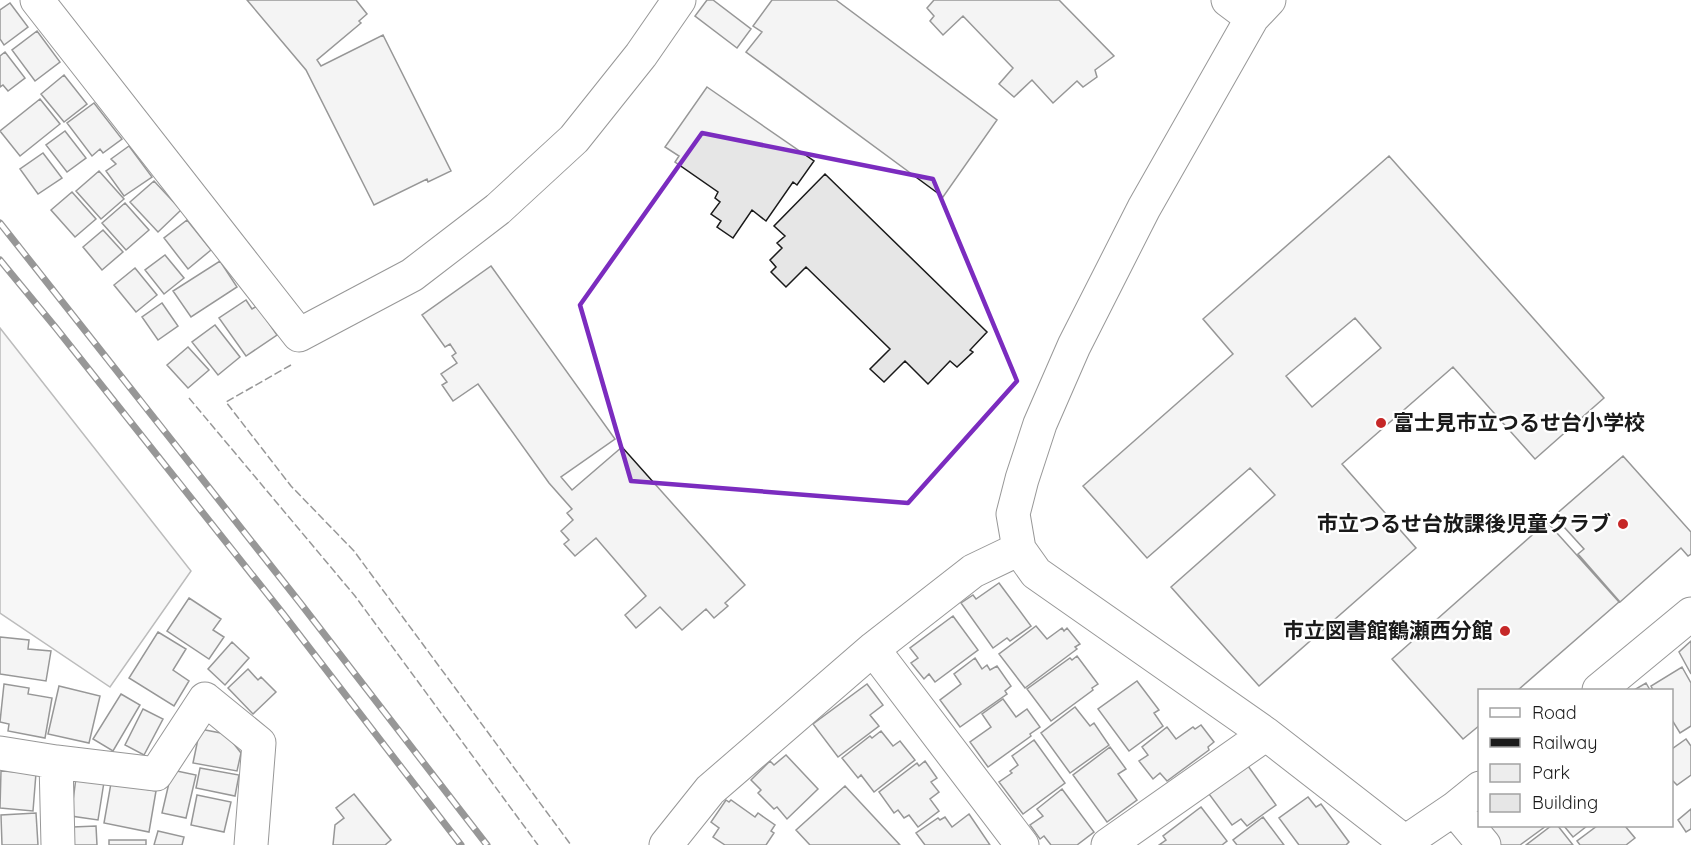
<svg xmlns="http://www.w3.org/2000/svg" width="1691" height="845" viewBox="0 0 1691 845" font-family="Quicksand,'Noto Sans JP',sans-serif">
	<rect width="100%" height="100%" fill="#fff"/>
	<path fill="#ededed" stroke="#6a6a6a" stroke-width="1.5" d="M0,328L191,571L110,687L0,613Z"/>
	<path fill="#e6e6e6" stroke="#1a1a1a" stroke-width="1.5" fill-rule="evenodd" d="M247,0H356L367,14L359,21L361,23L317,60L321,66L383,35L451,171L428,182L427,179L374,205L306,70Z
		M707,0H713L751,29L737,48L695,16Z
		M772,0H836L997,120L943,197L746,52L762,32L753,26Z
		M934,0H1059L1114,56L1095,70L1097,77L1083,87L1077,81L1053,103L1032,80L1014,97L999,84L1013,68L963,16L943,35L930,21L934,16L927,8Z
		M10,3L28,27L4,45L0,39V10Z
		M37,31L60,62L35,81L12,50Z
		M5,52L25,78L8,91L3,85L0,87V56Z
		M64,75L87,104L64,122L41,94Z
		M707,87L814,161L797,185L793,182L766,221L752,210L733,238L717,227L721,221L711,214L720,202L715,198L718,192L675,162L679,156L665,147Z
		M40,99L60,124L20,156L0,131Z
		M94,103L122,139L103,153L100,149L92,156L67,123Z
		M65,131L86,158L67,172L46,145Z
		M129,146L152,177L124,196L106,171L116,164L111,159Z
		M43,153L62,178L38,194L20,169Z
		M1389,156L1604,398L1535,459L1453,367L1342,464L1416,548L1259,686L1171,587L1275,495L1250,468L1147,558L1083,486L1233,354L1203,319ZM1355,318L1381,348L1312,407L1286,376Z
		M99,171L124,199L101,219L76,191Z
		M825,174L987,332L970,350L973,352L957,367L950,361L928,384L905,361L884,382L870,369L890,349L806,267L786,287L771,272L776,267L770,260L782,248L777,243L785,236L774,226Z
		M154,181L181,210L158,232L130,202Z
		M72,192L96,219L75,237L51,210Z
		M125,203L149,230L126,250L102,223Z
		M187,220L211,250L188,269L164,238Z
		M103,230L123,252L102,270L83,247Z
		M165,255L184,278L164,294L145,270Z
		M220,261L237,287L191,317L173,291Z
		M491,266L615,439L561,477L572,490L622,447L745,585L725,603L728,606L714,618L706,609L682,630L660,607L636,628L625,615L646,596L596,538L575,556L564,544L569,540L561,531L573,520L567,513L572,509L549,483L478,384L453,401L442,385L447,382L441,374L457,363L452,356L456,353L450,344L445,347L422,315Z
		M135,268L157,295L136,312L114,285Z
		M246,300L252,309L257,306L277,335L246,356L219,318Z
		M162,303L178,326L158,340L142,317Z
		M215,325L240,357L218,375L192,342Z
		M188,347L209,370L188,388L167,365Z
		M1623,456L1691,532V554L1688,556L1681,548L1620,602L1578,554L1584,549L1554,516Z
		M1547,522L1619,602L1518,690H1480V725L1463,739L1392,659Z
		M999,583L1031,626L1010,641L1007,638L993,648L961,603L973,595L976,599Z
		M189,598L221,619L213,630L224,637L209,659L167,631Z
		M953,616L978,650L935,682L929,674L924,679L911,663L918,658L910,648Z
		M1036,626L1047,639L1062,628L1064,631L1067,628L1080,644L1075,647L1077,649L1025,688L999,654Z
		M158,632L186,649L173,670L189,681L174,706L129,678Z
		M0,637L29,640L28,649L51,651L46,681L0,674Z
		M1691,641V674L1679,652Z
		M232,642L249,658L225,685L208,669Z
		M1077,656L1098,684L1092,688L1093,690L1051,721L1027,689L1070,658L1072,660Z
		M975,658L982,669L987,665L990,670L997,666L1011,686L1005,691L1007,694L960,727L940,700L961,684L954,674Z
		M1682,667L1691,683V726L1680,733L1672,720V690H1653L1651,686Z
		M248,669L258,680L261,677L276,692L253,714L228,688Z
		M1137,681L1159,710L1154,713L1163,726L1129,751L1098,709Z
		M1646,683L1650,690H1634Z
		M4,684L29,688L28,694L52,698L45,738L8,731L9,724L0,722Z
		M867,684L883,705L870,715L879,726L838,757L813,724Z
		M59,686L100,696L89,743L48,734Z
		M121,694L140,705L113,751L93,739Z
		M1003,699L1016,717L1027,709L1040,727L1030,734L1031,736L988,767L970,742L991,727L982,714Z
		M1075,707L1090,726L1094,723L1109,745L1070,773L1041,733Z
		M143,709L163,719L144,755L125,745Z
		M1201,725L1214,742L1208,747L1209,750L1167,781L1160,773L1153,779L1139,761L1148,755L1142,747L1167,727L1176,739L1193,727L1195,729Z
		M200,729L226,734L241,753L237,771L193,763Z
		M881,731L893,746L900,741L915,760L874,792L861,775L858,778L842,758L870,736L872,738Z
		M1686,739L1691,746V775L1677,785L1672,780V749Z
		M1034,740L1065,783L1023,814L999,782L1012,773L1010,771L1018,765L1012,756Z
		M1110,747L1126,769L1118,774L1137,800L1107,822L1073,775Z
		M786,755L818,789L787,819L777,807L774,809L758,793L761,790L751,780L770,761L774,765Z
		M925,761L937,778L931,782L939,792L930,799L939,811L918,827L909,815L904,818L898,810L894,813L879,792L917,763L919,766Z
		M1248,766L1276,805L1247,826L1241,819L1232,825L1209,794Z
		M200,768L239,775L235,796L196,788Z
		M172,770L196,775L186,818L162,813Z
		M1,771L36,773L33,811L0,808Z
		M76,778L104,782L98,820L71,816Z
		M111,783L156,791L149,832L104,823Z
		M845,786L900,845H810L796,830Z
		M1062,789L1094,832L1077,845H1051L1044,836L1040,839L1030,825L1043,816L1037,809Z
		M354,794L391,840L385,845H333L335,825L344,818L336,808Z
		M197,795L231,802L224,832L191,825Z
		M1308,797L1316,807L1321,804L1349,842L1346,845H1299L1279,818Z
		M726,800L729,802L731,800L755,817L758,813L775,825L771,831L774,833L766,845H725L713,837L719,828L711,822Z
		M1201,807L1227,841L1222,845H1159L1166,840L1163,836Z
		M1691,809V829L1686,832L1678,820Z
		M36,813L38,845H2L1,815Z
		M969,814L990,845H925L916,833L938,818L940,820L945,817L952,827Z
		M1263,817L1284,845H1237L1233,840Z
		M96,826L97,845H73V827Z
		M1484,826H1546L1520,845H1499Z
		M1551,826H1558L1573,845H1526Z
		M1564,826H1587L1573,837Z
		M1597,826H1625L1635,838L1626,845H1580L1577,841Z
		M158,831L184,837L182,845H154Z
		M109,840H146V845H109Z"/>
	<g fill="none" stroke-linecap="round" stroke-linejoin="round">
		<g stroke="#1a1a1a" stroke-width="35">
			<path id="street" d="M37,0L299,335L412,275L498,209L574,139L641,55L679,0
				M1228,0L1252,18
				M1269,0L1252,18L1144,208L1074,346L1040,424L1022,479L1013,514L1019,549L1036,573L1266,734L1405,842
				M873,649L1022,845
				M1599,690L1691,614
				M0,753L56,762L58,845
				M56,762L156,774L205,699L259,743L251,845
				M1454,809L1484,845
				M666,845L710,790L873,649L973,571L1019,549
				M1108,845L1266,734
				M1401,845L1454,809L1480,788"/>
		</g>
		<use href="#street" stroke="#fff" stroke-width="33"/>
		<g stroke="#1a1a1a" stroke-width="7">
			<path id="rail" d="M0,223L301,604L487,845
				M0,260L56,328L284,615L461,845"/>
		</g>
		<use href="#rail" stroke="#fff" stroke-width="4.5" stroke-dasharray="14" stroke-linecap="butt"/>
		<path stroke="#1a1a1a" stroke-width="1.5" stroke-dasharray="8 3" stroke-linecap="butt" d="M291,365L226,402L291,486L354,551L571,845
			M189,398L355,596L538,845"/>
	</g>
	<path d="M0 0H1691V845H0ZM702,133L933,179L1017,381L908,503L631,481L580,305Z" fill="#fff" fill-opacity=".55" fill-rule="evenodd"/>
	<path fill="none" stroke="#7b2cbf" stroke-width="4.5" stroke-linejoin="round" d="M702,133L933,179L1017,381L908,503L631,481L580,305Z"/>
	<g fill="#c62828" stroke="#fff" stroke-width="2">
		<circle cx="1381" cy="423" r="6"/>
		<circle cx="1623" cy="524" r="6"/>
		<circle cx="1505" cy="631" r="6"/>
	</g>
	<g text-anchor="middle" stroke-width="4.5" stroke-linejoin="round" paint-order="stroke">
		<g font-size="21" font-weight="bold" fill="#1a1a1a" stroke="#fff" text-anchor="end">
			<text x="1393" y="430" text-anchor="start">富士見市立つるせ台小学校</text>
			<text x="1611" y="531">市立つるせ台放課後児童クラブ</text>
			<text x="1493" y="638">市立図書館鶴瀬西分館</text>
		</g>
	</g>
	<rect x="1478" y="689" width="195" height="138" fill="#ffffff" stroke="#a3a3a3" stroke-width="1.5"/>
	<rect x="1490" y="708" width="30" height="9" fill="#ffffff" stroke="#a3a3a3" stroke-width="1.5"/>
	<text x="1532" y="719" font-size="18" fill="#1a1a1a">Road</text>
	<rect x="1490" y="738" width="30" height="9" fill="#1a1a1a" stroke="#a3a3a3" stroke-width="1.5"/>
	<text x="1532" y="749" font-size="18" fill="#1a1a1a">Railway</text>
	<rect x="1490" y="764" width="30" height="18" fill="#ededed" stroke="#a3a3a3" stroke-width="1.5"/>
	<text x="1532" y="779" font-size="18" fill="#1a1a1a">Park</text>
	<rect x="1490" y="794" width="30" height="18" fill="#e6e6e6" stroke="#a3a3a3" stroke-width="1.5"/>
	<text x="1532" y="809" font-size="18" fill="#1a1a1a">Building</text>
</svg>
